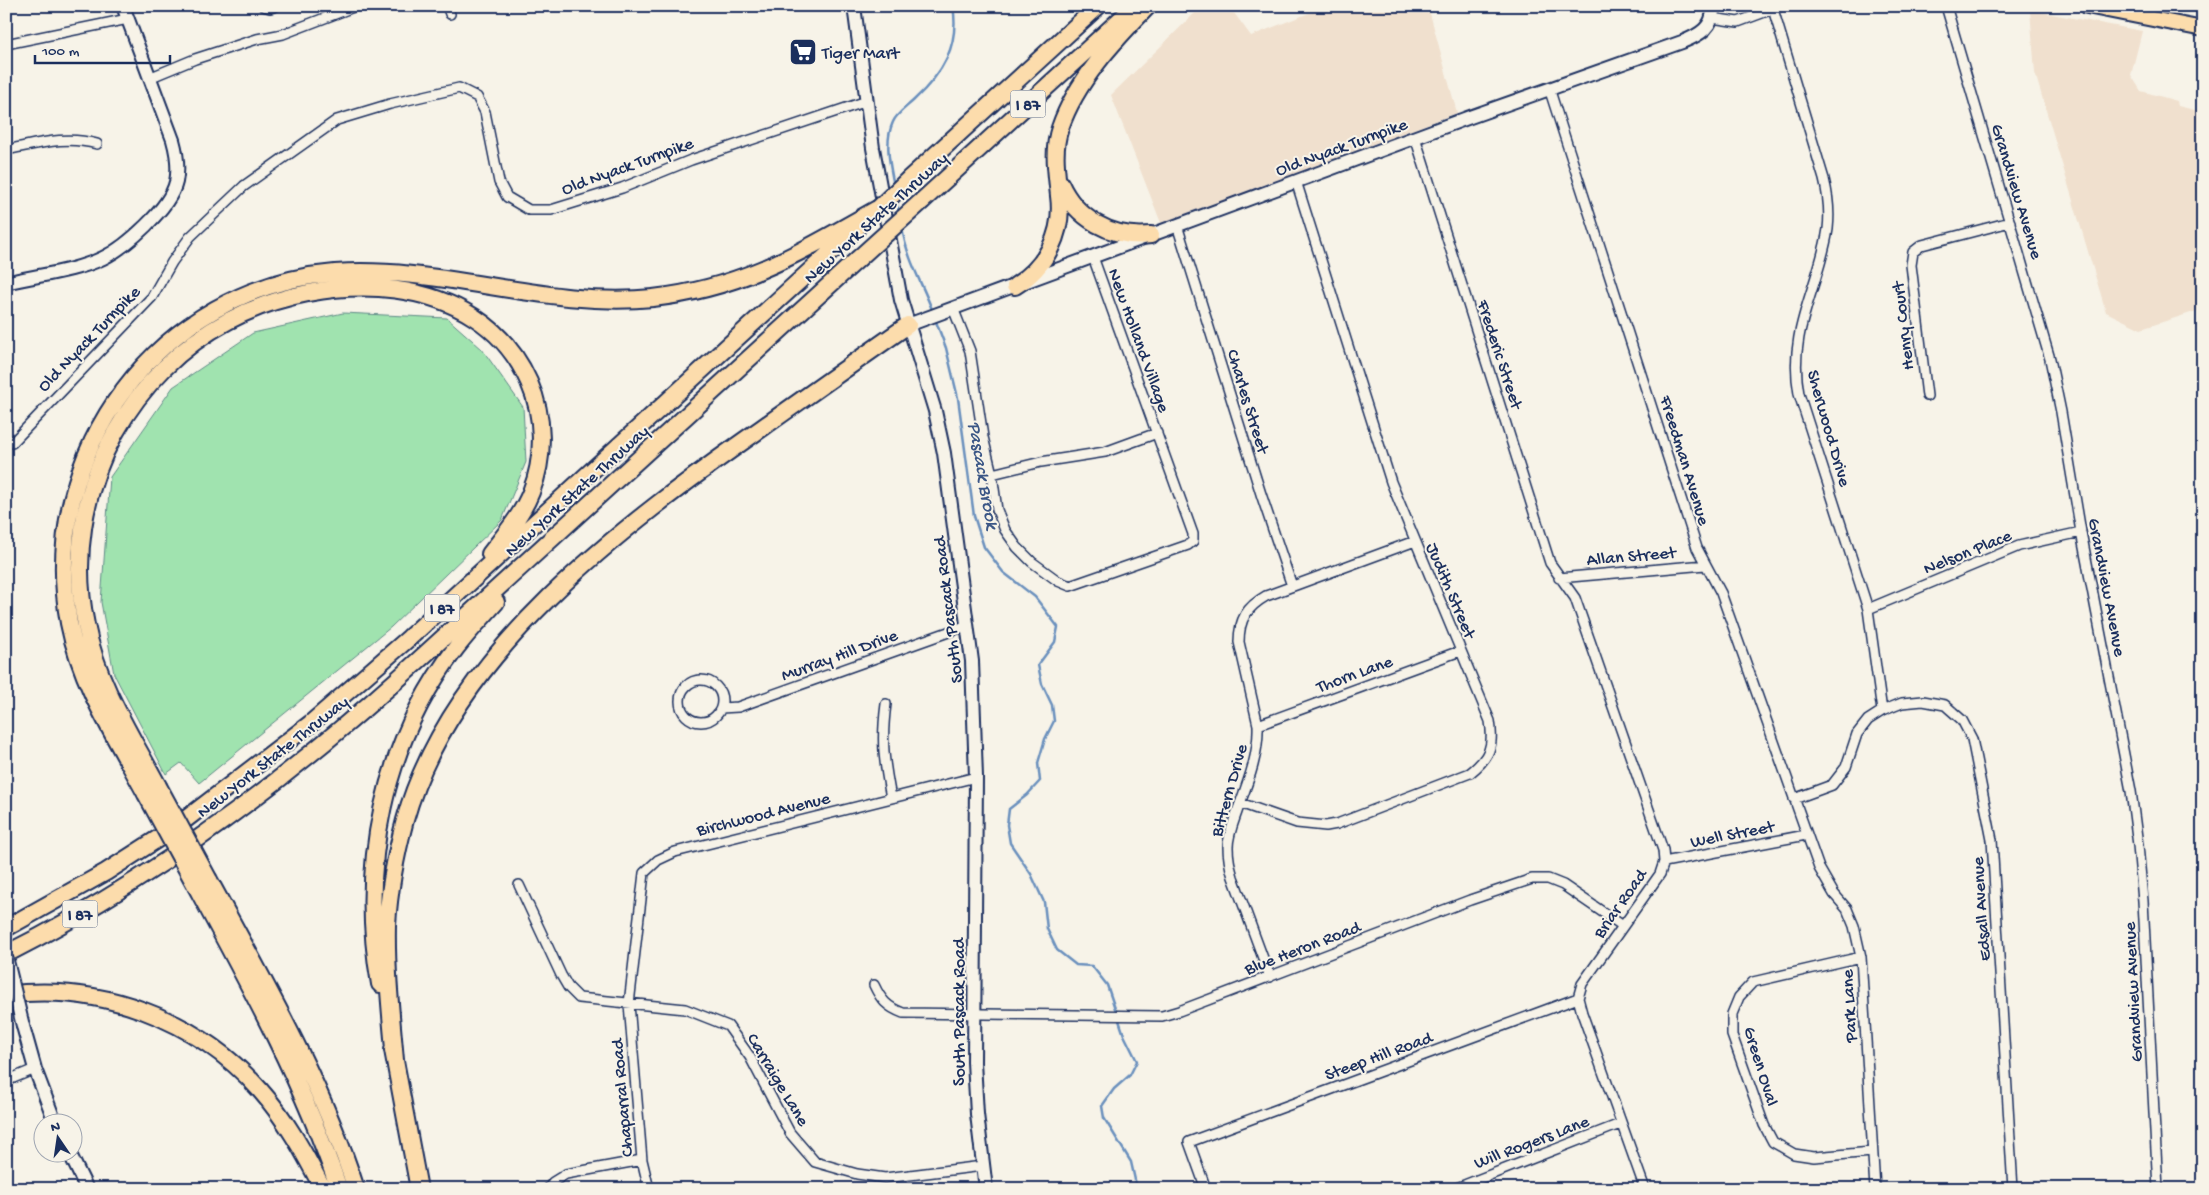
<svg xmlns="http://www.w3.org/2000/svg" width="2209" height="1195" viewBox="0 0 2209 1195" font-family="'Gochi Hand',sans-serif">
	<rect width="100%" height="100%" fill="#f7f3e8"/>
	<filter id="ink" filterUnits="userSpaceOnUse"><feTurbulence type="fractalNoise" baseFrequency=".02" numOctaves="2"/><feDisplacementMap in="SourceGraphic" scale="10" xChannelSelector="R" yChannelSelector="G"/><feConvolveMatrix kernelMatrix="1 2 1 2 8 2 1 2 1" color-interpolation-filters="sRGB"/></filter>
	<g filter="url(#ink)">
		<path fill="#f0e0ce" d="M1202,6H1229L1251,36L1327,6H1428L1457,113L1161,223L1111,95Z
			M2030,10L2142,31L2131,75L2141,91L2177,101L2178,106L2203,112V234L2200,247L2203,255V309L2141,329L2106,312L2035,73Z"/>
		<path fill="#a0e3af" stroke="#5e8986" d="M343,313L447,318L482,349L523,407L526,462L502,520L391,627L199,783L181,763L166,774L114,674L101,602L110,477L173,387L253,333Z"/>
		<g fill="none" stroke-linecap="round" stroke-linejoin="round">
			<path stroke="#6b90bd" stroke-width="2.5" d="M894,186C890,165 884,142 893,122C896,114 908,106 914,100C942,74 960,46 953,6
				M896,199L899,213
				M902,228C907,259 922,283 933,312
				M935,319L946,348L958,398L974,516L984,547L1003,572L1035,597L1058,627L1055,642L1038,665L1042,684L1052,705L1054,721L1045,739L1038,763L1040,781L1027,795L1009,809L1007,825L1010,843L1031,874L1044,902L1047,929L1057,950L1076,965L1092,966L1107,985L1124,1035L1137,1061L1130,1075L1114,1089L1102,1106L1104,1118L1131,1162L1137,1189"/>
			<g stroke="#1b2f5e" stroke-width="12">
				<path id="street" d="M263,6L270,8L276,6
					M447,6L450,14
					M1946,6L2050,359L2061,412L2081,532L2131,791L2138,845L2143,901L2158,1189
					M1773,9L1824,179C1828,195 1830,212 1828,229C1819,288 1787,330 1799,394L1868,609L1882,711
					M1712,18L1738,22L1781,6
					M6,44L128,19
					M149,78L195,59L257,39L283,34L356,6
					M1549,88L1697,548L1721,593L1819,868L1834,894L1847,909L1854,926L1861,957L1875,1189
					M1415,137L1550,563L1575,598L1663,850L1664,862L1660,874L1582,984L1578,998L1582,1013L1645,1189
					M6,150C38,144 65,135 97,144
					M1177,225L1261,494L1292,586
					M953,308L970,351L983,437L992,474L997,510L1005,530L1017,547L1032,562L1058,581L1070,586L1188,545L1193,541V534L1093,257
					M1927,396L1911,265L1913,252L1922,245L2010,222
					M12,443L152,297L172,262L190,237L244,186L337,120L390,104L459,88L477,97L485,112L499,182L507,197L529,210H551L622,188L691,160L867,101
					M992,474L1041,462L1105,452L1157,433
					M1559,578L1705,565
					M1868,609L2019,546L2081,532
					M680 701a21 21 0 1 1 42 0a21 21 0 1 1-42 0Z
					M886,704C881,742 884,761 891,798
					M721,708L738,707L968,625
					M1258,725L1460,651
					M1794,799L1832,785L1846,767L1857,734L1868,720L1882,711L1902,703L1923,701L1945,705L1962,720L1972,739L1992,840L2013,1189
					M1240,803L1297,823L1326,826L1337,824L1470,773C1490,757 1494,746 1490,721L1391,482L1296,181
					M1664,862L1806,835
					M519,885L561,975L568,987L579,998L685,1009L728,1026L750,1057L790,1133L815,1162L857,1174L885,1178L983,1166
					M1861,957L1753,982L1739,997L1732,1014V1035L1764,1125L1773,1142L1794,1154L1814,1157L1872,1152
					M1270,977L1233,877C1230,867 1228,857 1228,847C1228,834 1234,821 1238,809C1248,782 1259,755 1258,725L1239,642C1239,619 1247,607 1266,596L1415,541
					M874,985C881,1000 887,1007 903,1013L1162,1016L1179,1011L1470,900L1532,879H1548L1563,885L1623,926
					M6,1081L35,1069
					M548,1189L553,1182L566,1174L642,1160
					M649,1189L642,1160L629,1004L644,873L658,860L675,852L976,777
					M1206,1189L1189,1142L1578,998
					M1454,1189L1620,1124"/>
			</g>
			<g stroke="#1b2f5e" stroke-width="16">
				<path id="secondary" d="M854,6L873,148L901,300L935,411L944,453L972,661L976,777L974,1062L977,1114L986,1189
					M6,283C37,275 74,272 103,258C126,247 170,208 176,182C179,167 177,154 173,140L123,6
					M908,325L1470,117L1682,42C1700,35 1714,27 1713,6
					M23,1026L35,1069L55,1122
					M69,1152L87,1189"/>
			</g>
			<g stroke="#1b2f5e" stroke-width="18">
				<path id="primary" d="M2087,6L2203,29"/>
			</g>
			<g stroke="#1b2f5e" stroke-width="20">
				<path id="highway" d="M909,179L1098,6
					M1060,183C1076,219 1112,239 1151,235
					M922,201L1134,7
					M1015,286C1046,267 1064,233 1059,196C1057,174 1052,151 1060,128C1076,81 1114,41 1148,6
					M158,786C131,735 97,683 86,625C72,560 83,491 115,433C141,386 181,346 228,321C323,270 479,268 529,382C544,416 545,457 531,492C522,515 505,534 490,554
					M146,794C117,740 81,685 69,623C37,452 160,287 335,273C441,265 546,309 653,298C744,288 802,251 879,208
					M209,880C263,980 321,1080 356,1189
					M197,888C250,986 303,1083 339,1189
					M6,928L106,872L173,829L310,724L409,638L857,228
					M6,954C149,882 279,786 398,679L858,259
					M380,984C359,867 382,745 456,648C468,632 482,618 496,602
					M6,995C100,983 196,1018 260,1090C286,1119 305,1154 323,1189
					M393,1050L419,1189
					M395,1060C391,1015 386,969 387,925C389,890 396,854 405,820C451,653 626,523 762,428C810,394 859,359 908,325"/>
			</g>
			<use href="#street" stroke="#f7f3e8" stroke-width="9"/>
			<use href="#secondary" stroke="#f7f3e8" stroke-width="12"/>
			<use href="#primary" stroke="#fcdcac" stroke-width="14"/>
			<use href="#highway" stroke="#fcdcac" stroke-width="16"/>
			<g stroke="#1b2f5e" stroke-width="16" stroke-linecap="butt">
				<path id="secondary-bridge" d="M6,957L23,1026"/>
			</g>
			<g stroke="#1b2f5e" stroke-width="20" stroke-linecap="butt">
				<path id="highway-bridge" d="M879,208L909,179
					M858,259L922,201
					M158,786L209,880
					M146,794L197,888"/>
			</g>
			<use href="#secondary-bridge" stroke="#f7f3e8" stroke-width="12"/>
			<use href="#highway-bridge" stroke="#fcdcac" stroke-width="16"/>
		</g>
	</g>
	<defs>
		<g id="supermarket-square" transform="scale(1.4375)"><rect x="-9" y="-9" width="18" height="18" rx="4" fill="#1b2f5e" stroke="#f7f3e8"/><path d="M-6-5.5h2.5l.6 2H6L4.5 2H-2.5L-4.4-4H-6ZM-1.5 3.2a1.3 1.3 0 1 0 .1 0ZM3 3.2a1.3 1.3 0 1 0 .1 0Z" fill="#fff"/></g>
	</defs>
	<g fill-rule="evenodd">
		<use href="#supermarket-square" x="803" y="52"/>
	</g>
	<g text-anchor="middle" stroke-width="4" stroke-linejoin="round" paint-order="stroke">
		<g fill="#f7f3e8" stroke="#5d6a87" stroke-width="1">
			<rect x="1010.5" y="90.5" width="35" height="27" rx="4"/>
			<rect x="424.5" y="594.5" width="35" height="27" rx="4"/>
			<rect x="62.5" y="900.5" width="35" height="27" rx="4"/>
		</g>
		<g font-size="16" font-weight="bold" fill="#1b2f5e">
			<text x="1028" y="110">I 87</text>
			<text x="442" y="614">I 87</text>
			<text x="80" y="920">I 87</text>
		</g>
		<g font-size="18" fill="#1b2f5e" stroke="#f7f3e8" text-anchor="start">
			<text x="822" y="58">Tiger Mart</text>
		</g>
		<g font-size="18" fill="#1b2f5e" stroke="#f7f3e8">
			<text transform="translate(1341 146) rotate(-20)" y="6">Old Nyack Turnpike</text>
			<text transform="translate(627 165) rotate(-20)" y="6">Old Nyack Turnpike</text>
			<text transform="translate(2018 191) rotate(73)" y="6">Grandview Avenue</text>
			<text transform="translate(875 217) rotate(-42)" y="6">New York State Thruway</text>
			<text transform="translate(1902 326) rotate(-97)" y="6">Henry Court</text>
			<text transform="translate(88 338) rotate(-46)" y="6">Old Nyack Turnpike</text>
			<text transform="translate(1140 340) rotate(70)" y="6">New Holland Village</text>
			<text transform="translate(1501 354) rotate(72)" y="6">Frederic Street</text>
			<text transform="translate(1249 401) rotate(73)" y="6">Charles Street</text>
			<text transform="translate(1830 428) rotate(74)" y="6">Sherwood Drive</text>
			<text transform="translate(1686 460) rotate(73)" y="6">Freedman Avenue</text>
			<text transform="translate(576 490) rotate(-42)" y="6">New York State Thruway</text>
			<text transform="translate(1967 551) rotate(-22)" y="6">Nelson Place</text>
			<text transform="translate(1631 555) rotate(-5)" y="6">Allan Street</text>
			<text transform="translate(2108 587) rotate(79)" y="6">Grandview Avenue</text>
			<text transform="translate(1452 590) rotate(67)" y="6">Judith Street</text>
			<text transform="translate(947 610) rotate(-97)" y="6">South Pascack Road</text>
			<text transform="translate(839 654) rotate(-20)" y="6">Murray Hill Drive</text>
			<text transform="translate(1354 673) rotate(-20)" y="6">Thorn Lane</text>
			<text transform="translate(272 756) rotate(-38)" y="6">New York State Thruway</text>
			<text transform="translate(1228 790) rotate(-74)" y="6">Bittern Drive</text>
			<text transform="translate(763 813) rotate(-14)" y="6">Birchwood Avenue</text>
			<text transform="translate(1732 833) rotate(-11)" y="6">Well Street</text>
			<text transform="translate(1619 903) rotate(-55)" y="6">Briar Road</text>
			<text transform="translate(1980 909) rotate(-94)" y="6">Edsall Avenue</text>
			<text transform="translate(1302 947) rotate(-21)" y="6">Blue Heron Road</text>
			<text transform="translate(2132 992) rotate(-93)" y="6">Grandview Avenue</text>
			<text transform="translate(1848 1006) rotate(-93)" y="6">Park Lane</text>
			<text transform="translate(958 1012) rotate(-90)" y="6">South Pascack Road</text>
			<text transform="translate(1378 1055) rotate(-20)" y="6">Steep Hill Road</text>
			<text transform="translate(1762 1066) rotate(73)" y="6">Green Oval</text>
			<text transform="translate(779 1079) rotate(59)" y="6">Carraige Lane</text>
			<text transform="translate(621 1098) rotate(-95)" y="6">Chaparral Road</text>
			<text transform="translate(1531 1141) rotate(-21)" y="6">Will Rogers Lane</text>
		</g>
		<g font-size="19" font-style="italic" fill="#3c5786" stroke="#f7f3e8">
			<text transform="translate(985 475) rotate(80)" y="7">Pascack Brook</text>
		</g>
	</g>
	<rect width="2209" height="1195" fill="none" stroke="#f7f3e8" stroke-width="25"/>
	<rect x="12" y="12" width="2184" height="1170" fill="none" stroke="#1b2f5e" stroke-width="2" filter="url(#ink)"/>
	<g transform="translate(58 1138) rotate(347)"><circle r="24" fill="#f7f3e8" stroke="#9fa5b1"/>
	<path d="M0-4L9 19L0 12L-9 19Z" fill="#1b2f5e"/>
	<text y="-8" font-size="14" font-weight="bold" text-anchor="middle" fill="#1b2f5e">N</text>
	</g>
	<path d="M35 55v8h135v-8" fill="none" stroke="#1b2f5e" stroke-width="2.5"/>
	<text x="42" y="55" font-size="15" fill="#1b2f5e" stroke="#f7f3e8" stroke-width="4" paint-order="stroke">100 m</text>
</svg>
